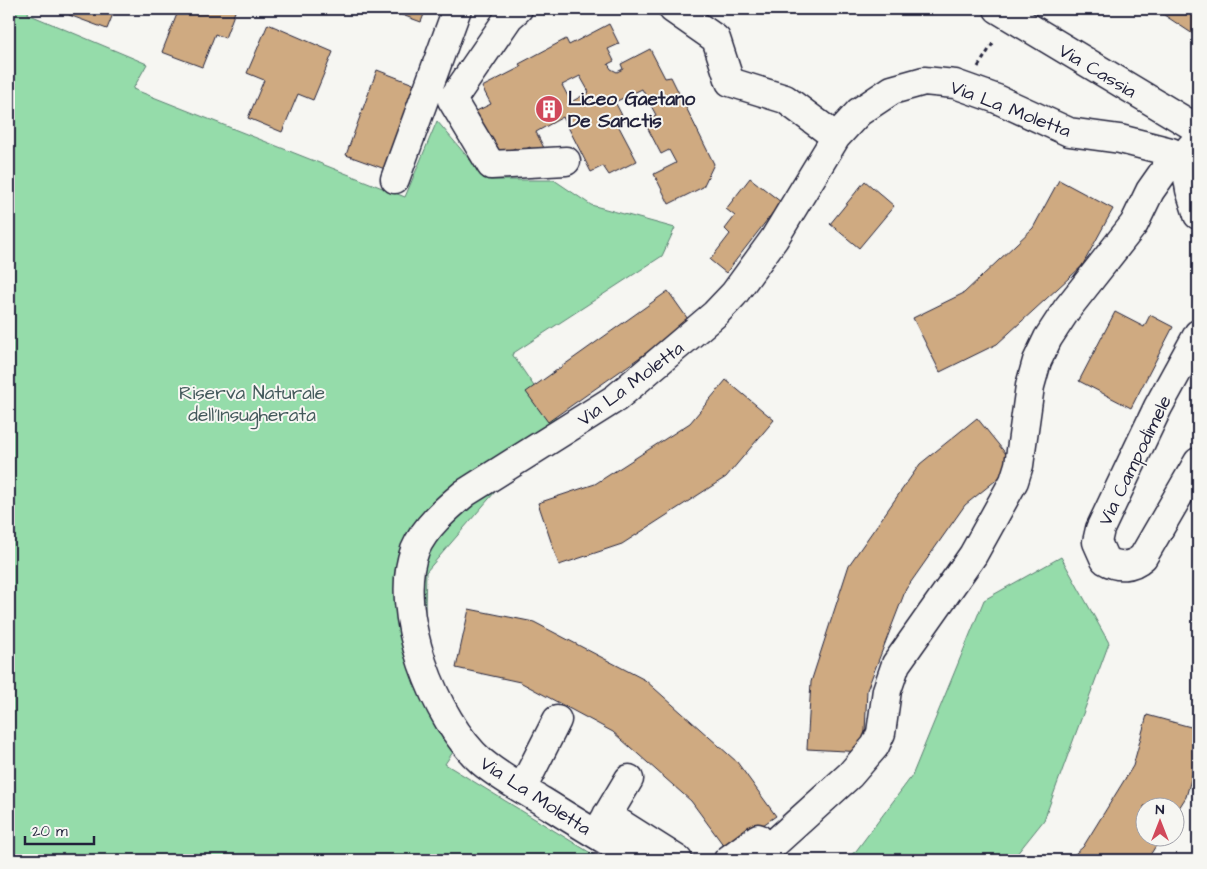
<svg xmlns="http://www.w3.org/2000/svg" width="1207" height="869" viewBox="0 0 1207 869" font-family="'Architects Daughter',sans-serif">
	<rect width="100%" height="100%" fill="#f6f6f2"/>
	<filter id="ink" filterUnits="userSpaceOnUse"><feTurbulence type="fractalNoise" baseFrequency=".02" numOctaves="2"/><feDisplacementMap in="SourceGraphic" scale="10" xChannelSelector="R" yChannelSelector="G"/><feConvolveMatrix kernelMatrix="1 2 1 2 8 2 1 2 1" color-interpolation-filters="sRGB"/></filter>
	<g filter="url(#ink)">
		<path fill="#95dcaa" stroke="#5c7f72" d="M9,9H29L28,14L147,64L133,89L405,197L437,121L487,180H554L591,205L675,228L662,256L512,354L557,420L426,572L424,646L467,731L445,764L602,860H9Z
			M1061,557L1109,643L1044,820L1012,860H844L856,851L912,776L984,600Z"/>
		<path fill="#cfaa81" stroke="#22223b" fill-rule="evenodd" d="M71,9H115L107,29L69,15Z
			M179,9H236L225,38L215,34L202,67L162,52Z
			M386,9H426L421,22Z
			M1155,9H1198V32L1196,36Z
			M268,24L333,52L313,100L298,94L282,132L248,118L264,80L247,73Z
			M609,24L619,44L608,49L614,61L608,64L611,69L617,72L623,69L621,64L650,49L665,78L671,77L714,164L703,187L669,204L654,174L676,163L669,150L661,154L644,121L656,115L642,89L615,102L625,121L618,125L637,161L609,175L603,166L591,172L563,117L536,132L545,150L534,156L530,147L517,153L515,148L492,160L468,115L491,104L482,87L521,67L519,64L566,39L569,45ZM580,76L589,92L571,102L562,85Z
			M377,70L416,85L385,169L346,155Z
			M750,178L781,202L726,273L710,260L730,234L725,229L735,216L726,209Z
			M1059,180L1113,209L1082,266L997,344L940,372L913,318L964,293L1033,228Z
			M865,181L894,206L859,248L830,224Z
			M668,291L690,322L548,422L526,392Z
			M1115,312L1144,327L1150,315L1173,327L1131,408L1079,381Z
			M726,380L774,420L726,477L622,544L559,565L538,503L595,484L690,423Z
			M977,418L1015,465L965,505L906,589L867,690L864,752L807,749L811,682L849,565L920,464Z
			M469,609L534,622L645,680L737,762L776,816L727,850L691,801L613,732L520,682L456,668Z
			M1147,715L1198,729V754L1186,797L1174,816V806H1144V836H1162L1147,860H1068L1083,847L1133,766Z"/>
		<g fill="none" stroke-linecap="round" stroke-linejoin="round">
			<g stroke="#22223b" stroke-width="31">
				<path id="minor" d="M518,9L509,17L452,100L491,165L566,161
					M673,9L716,39L730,82L785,99L836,137
					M1184,155L1190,190L1198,215
					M395,179L457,9
					M1198,334L1158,407L1100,529L1097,542L1105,560C1118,568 1132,567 1143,557L1198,462
					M522,789L557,720
					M607,815L678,860
					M598,831L629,779
					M639,860C607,841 574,821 542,801C522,789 500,777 482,762C435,721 392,610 415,550C424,528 447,508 465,493L616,398L715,314L734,294L774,239L836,137L859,112L892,90L924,81L955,84L997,99L1069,132L1120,139L1171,152
					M728,860L758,838
					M756,860L850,775L875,746L881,733L887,690L896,664L973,555L1014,481L1019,465L1030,386L1037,361L1048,338L1067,309L1134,224L1150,191L1169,164L1184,155L1198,139"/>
			</g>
			<g stroke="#22223b" stroke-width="31">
				<path id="major" d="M998,9L1198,129"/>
			</g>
			<path stroke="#22223b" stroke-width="3" stroke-dasharray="4 4" stroke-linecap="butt" d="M978,67L995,40"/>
			<use href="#minor" stroke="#f6f6f2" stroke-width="28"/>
			<use href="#major" stroke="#f6f6f2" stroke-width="28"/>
		</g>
	</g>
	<defs>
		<g id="building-disc" transform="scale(1.4375)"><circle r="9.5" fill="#d1495b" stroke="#f6f6f2"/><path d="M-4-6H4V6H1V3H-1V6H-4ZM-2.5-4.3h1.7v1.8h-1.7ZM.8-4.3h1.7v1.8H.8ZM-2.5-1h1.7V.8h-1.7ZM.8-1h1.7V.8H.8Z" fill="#fff"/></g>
	</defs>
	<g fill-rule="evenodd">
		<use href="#building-disc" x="549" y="109"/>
	</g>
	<g text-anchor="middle" stroke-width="4" stroke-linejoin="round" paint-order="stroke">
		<g font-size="19" fill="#22223b" stroke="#f6f6f2">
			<text transform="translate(1098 70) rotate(31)" y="7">Via Cassia</text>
			<text transform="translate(1011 108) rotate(21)" y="7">Via La Moletta</text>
			<text transform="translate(630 383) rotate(-37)" y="7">Via La Moletta</text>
			<text transform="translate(1134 460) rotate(-64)" y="7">Via Campodimele</text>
			<text transform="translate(536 795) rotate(33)" y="7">Via La Moletta</text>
		</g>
		<g font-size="19" font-weight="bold" fill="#22223b" stroke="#f6f6f2" text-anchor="start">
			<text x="568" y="105">Liceo Gaetano<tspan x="568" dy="22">De Sanctis</tspan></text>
		</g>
		<g font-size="19" fill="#445a5c" stroke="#f6f6f2">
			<text x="252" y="399">Riserva Naturale<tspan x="252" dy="22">dell'Insugherata</tspan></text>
		</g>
	</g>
	<rect width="1207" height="869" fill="none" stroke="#f6f6f2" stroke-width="30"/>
	<rect x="15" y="15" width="1177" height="839" fill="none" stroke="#22223b" stroke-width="2" filter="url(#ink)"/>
	<g transform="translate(1160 822)"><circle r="24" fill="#f6f6f2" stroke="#a1a1a9"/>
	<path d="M0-4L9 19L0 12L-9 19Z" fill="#d1495b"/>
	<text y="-8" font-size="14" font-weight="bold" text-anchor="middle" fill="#22223b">N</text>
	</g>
	<path d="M25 836v8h69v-8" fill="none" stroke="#22223b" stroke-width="2.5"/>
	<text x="32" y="836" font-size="15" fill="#22223b" stroke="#f6f6f2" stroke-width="4" paint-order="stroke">20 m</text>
</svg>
